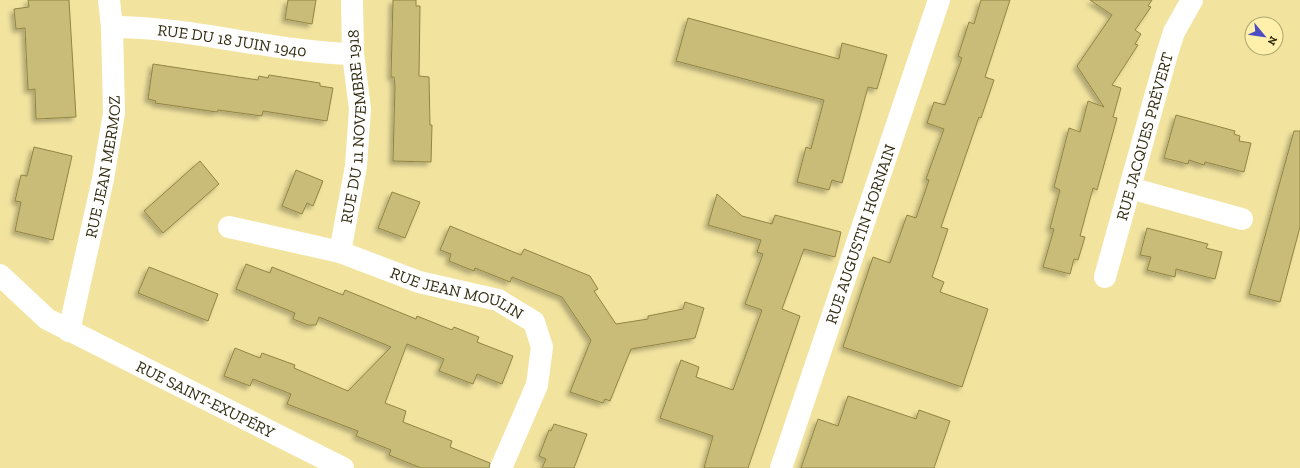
<svg xmlns="http://www.w3.org/2000/svg" width="1300" height="468" viewBox="0 0 1300 468" font-family="'Zilla Slab',serif">
	<defs>
		<filter id="shadow"><feDropShadow dx="-3.5" dy="3.5" stdDeviation="2" flood-color="#0004"/></filter>
	</defs>
	<rect width="100%" height="100%" fill="#f2e49f"/>
	<path fill="#c9bb78" stroke="#928542" filter="url(#shadow)" d="M28,0H69L76,117L36,119L35,89L28,90L25,28L16,29L14,9L29,7Z
		M288,0H316L312,24L285,19Z
		M393,0H416V6H420L419,76L429,77L430,125H432L431,162L393,161L395,86L394,77H391Z
		M981,0H1010L985,77L994,80L981,118L979,117L941,227L948,229L932,277L944,282L940,292L988,309L962,387L843,347L873,257L890,263L907,215L916,218L929,180L926,179L944,129L927,123L934,102L945,105L962,58L958,56L969,22L974,24Z
		M1090,0H1152L1148,6L1151,7L1135,30L1141,34L1135,44L1138,45L1112,85L1121,88L1113,117L1117,118L1097,190L1093,188L1080,236L1085,237L1078,260L1074,259L1070,274L1043,267L1054,229L1050,228L1060,190L1054,187L1069,128L1080,132L1088,101L1104,107L1077,66L1112,15Z
		M688,18L839,59L842,43L887,55L877,89L868,87L842,183L832,180L829,190L797,182L806,147L811,149L824,100L676,61Z
		M153,64L258,80L259,76L268,78L269,75L320,83V86L333,88L327,121L263,111L262,116L218,110L217,112L155,103L156,101L148,99Z
		M1176,115L1235,131L1234,134L1240,136L1239,141L1251,143L1244,172L1205,162L1204,165L1189,160L1188,164L1164,158Z
		M1294,131H1300V227L1280,302L1249,294Z
		M34,147L72,156L53,240L15,231L21,202L15,201L21,175L27,176Z
		M200,161L219,184L163,233L144,211Z
		M296,170L323,181L313,206L307,203L302,214L282,206Z
		M392,192L420,202L405,238L378,228Z
		M717,194L742,216L772,224L775,215L841,232L835,257L804,249L782,309L800,316L748,468H704L713,436L660,418L681,360L699,367L696,377L733,390L762,310L745,304L763,254L757,252L761,240L708,225Z
		M450,226L521,255L524,249L590,276L598,289L594,291L616,324L648,319V316L683,309L685,302L704,308L695,338L631,349L610,401L605,399L603,403L570,392L591,340L562,297L512,277L510,282L475,268L474,271L449,261L451,254L440,250Z
		M1147,228L1208,244L1206,248L1222,252L1215,279L1176,269L1175,277L1147,270L1151,257L1140,255Z
		M246,264L270,273L272,267L343,295L345,290L416,319L417,316L452,330L454,327L479,337L477,342L513,356L502,384L477,374L473,384L439,371L444,359L407,344L385,403L406,411L403,422L452,441L450,447L490,463L489,468H421L389,455L391,450L356,436L358,431L287,404L291,394L253,379L250,386L224,376L235,348L260,358L262,353L295,365L294,368L348,391L391,347L319,317L316,325H308L293,319L295,313L236,289Z
		M149,267L218,294L208,321L138,293Z
		M848,396L916,419L919,410L950,421L934,468H801L818,419L838,426Z
		M554,424L587,434L574,468H542L546,459L539,456L549,430L551,431Z"/>
	<g fill="none" stroke-linecap="round" stroke-linejoin="round">
		<g stroke="#fff" stroke-width="22">
			<path id="s1" d="M112,27C193,27 272,52 353,54"/>
			<path d="M1130,188L1242,219"/>
			<path id="s2" d="M229,227L340,252L419,282L498,300L534,322L542,347L537,385L501,468"/>
			<path id="s3" d="M340,252L356,166L360,109L353,54L352,0"/>
			<path id="s4" d="M0,275L47,319L343,468"/>
			<path id="s5" d="M1105,277L1167,54L1174,32L1192,0"/>
			<path id="s6" d="M69,331L103,179L114,113L112,27L109,0"/>
			<path id="s7" d="M781,468L939,0"/>
		</g>
	</g>
	<g text-anchor="middle" stroke-width="4" stroke-linejoin="round" paint-order="stroke">
		<g font-size="16" fill="#322d11" stroke="#fff1ac">
			<text dy="6" stroke="none"><textPath href="#s1" startOffset="121">RUE DU 18 JUIN 1940</textPath></text>
			<text dy="6" stroke="none"><textPath href="#s3" startOffset="127">RUE DU 11 NOVEMBRE 1918</textPath></text>
			<text dy="6" stroke="none"><textPath href="#s5" startOffset="146">RUE JACQUES PRÉVERT</textPath></text>
			<text dy="6" stroke="none"><textPath href="#s6" startOffset="168">RUE JEAN MERMOZ</textPath></text>
			<text dy="6" stroke="none"><textPath href="#s7" startOffset="247">RUE AUGUSTIN HORNAIN</textPath></text>
			<text dy="6" stroke="none"><textPath href="#s2" startOffset="238">RUE JEAN MOULIN</textPath></text>
			<text dy="6" stroke="none"><textPath href="#s4" startOffset="242">RUE SAINT-EXUPÉRY</textPath></text>
		</g>
	</g>
	<g transform="translate(1264 36) rotate(119)"><circle r="19" fill="#fff1ac" stroke="#ada36e"/>
	<path d="M0-3L7 15L0 10L-7 15Z" fill="#4e4cc3"/>
	<text y="-6" font-size="11" font-weight="bold" text-anchor="middle" fill="#322d11">N</text>
	</g>
</svg>
